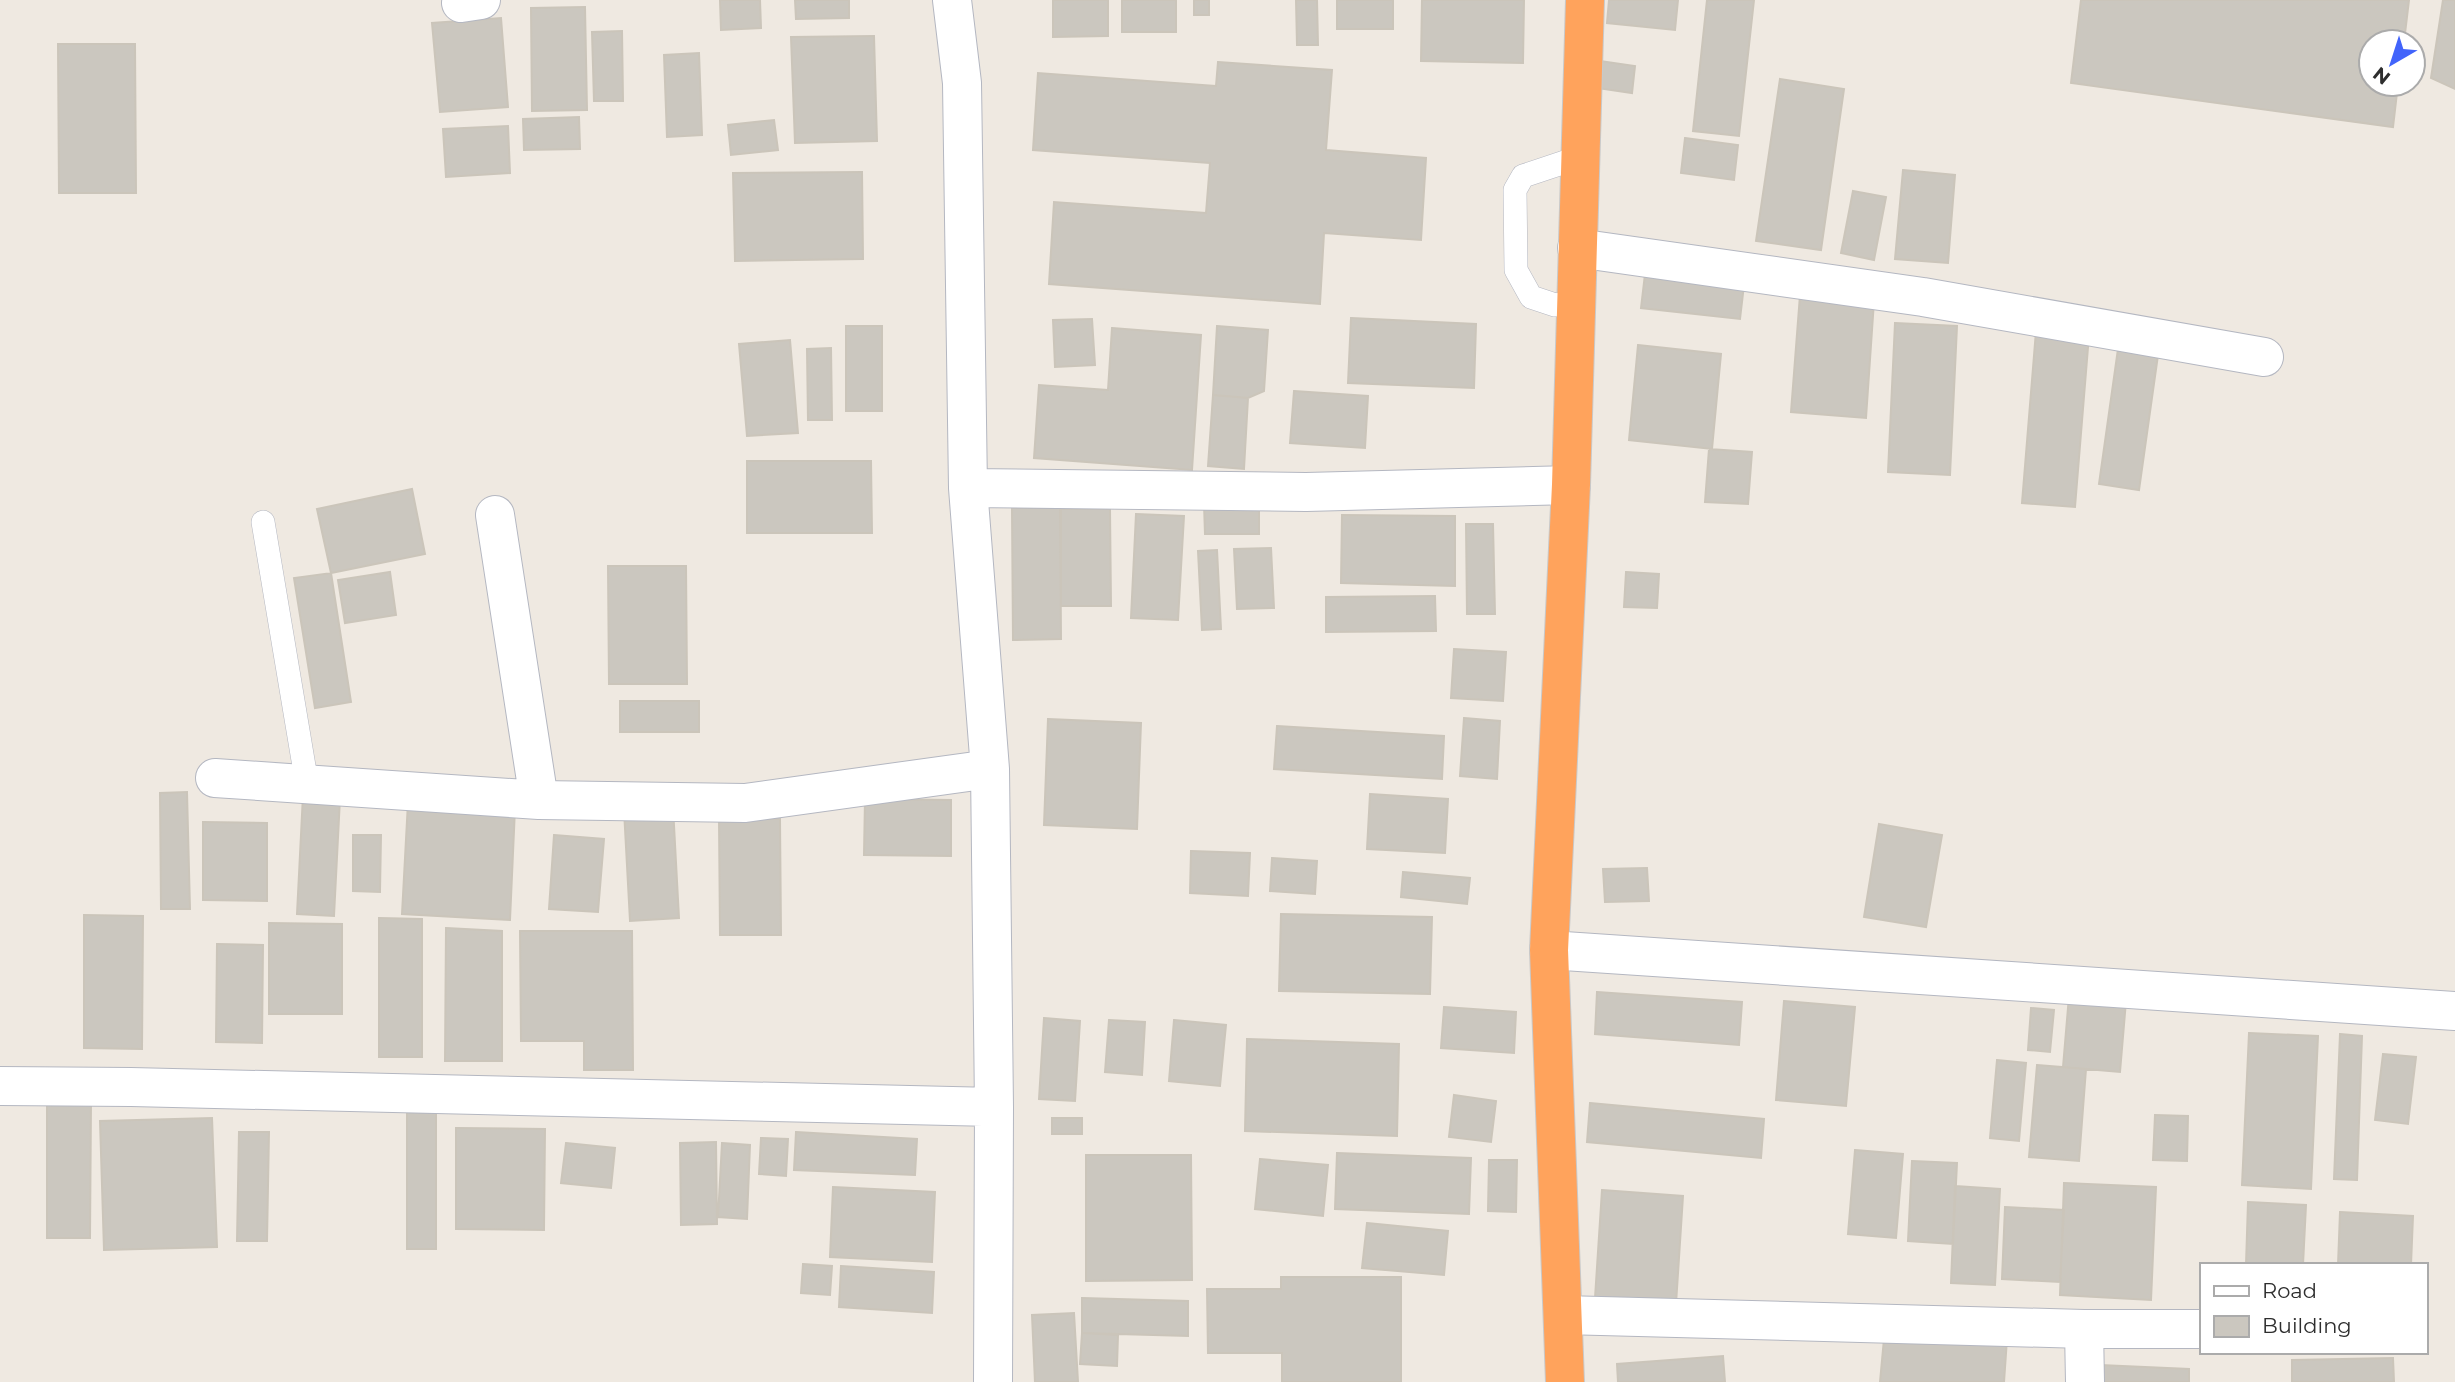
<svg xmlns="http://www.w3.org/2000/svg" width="2455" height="1382" viewBox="0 0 2455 1382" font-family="Montserrat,sans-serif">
	<rect width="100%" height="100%" fill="#efe9e1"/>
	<path fill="#cbc7bf" stroke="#cbc5ba" stroke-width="2" d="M720,0H760L761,28L721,30Z
		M795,0H849V18L796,19Z
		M1053,0H1108V36L1053,37Z
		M1122,0H1176V32H1122Z
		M1194,0H1209V15H1194Z
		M1296,0H1317L1318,45H1297Z
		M1337,0H1393V29H1337Z
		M1422,0H1524L1523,63L1421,61Z
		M1609,0H1678L1675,30L1607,23Z
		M1707,0H1754L1739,136L1693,131Z
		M2081,0H2409L2404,42H2371V84H2398L2393,127L2071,83Z
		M2443,0H2455V89L2431,78Z
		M585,7L587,110L532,111L531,8Z
		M501,18L508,107L440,112L432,23Z
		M622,31L623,101H594L592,32Z
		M874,36L877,141L795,143L791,37Z
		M58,44H135L136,193H59Z
		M699,53L702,135L667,137L664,55Z
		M1600,61L1635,66L1632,93L1597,88Z
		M1218,62L1332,70L1326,150L1426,158L1421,240L1324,233L1320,304L1049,284L1054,202L1206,213L1210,163L1033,150L1038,73L1216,86Z
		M1780,79L1844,89L1821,250L1756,241Z
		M579,117L580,149L524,150L523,119Z
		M774,120L778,150L731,155L728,125Z
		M508,126L510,173L446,177L443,129Z
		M1685,138L1738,145L1734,180L1681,173Z
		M1903,170L1955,175L1948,263L1895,259Z
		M862,172L863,259L735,261L733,173Z
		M1853,191L1886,197L1874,260L1841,253Z
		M1645,274L1744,285L1740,319L1641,308Z
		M1800,295L1874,301L1866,418L1791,412Z
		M1351,318L1476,324L1474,388L1348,383Z
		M1092,319L1095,365L1055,367L1053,320Z
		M1895,323L1957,326L1950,475L1888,472Z
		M846,326H882V411H846Z
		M1217,326L1268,330L1264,391L1248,398L1213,395Z
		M1112,328L1201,335L1192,470L1034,458L1039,385L1108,390Z
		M2036,331L2089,335L2075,507L2022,503Z
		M790,340L798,433L747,436L739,344Z
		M1638,345L1721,354L1712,449L1629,440Z
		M831,348L832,420H808L807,349Z
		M2118,349L2158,355L2139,490L2099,484Z
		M1294,391L1368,396L1365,448L1290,443Z
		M1213,395L1248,398L1244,469L1208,466Z
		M1709,449L1752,452L1748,504L1705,502Z
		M747,461H871L872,533H747Z
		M412,489L425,554L331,573L317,509Z
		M1259,503V534H1205L1204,504Z
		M1012,508H1060L1061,639L1013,640Z
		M1061,509H1110L1111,606H1061Z
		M1136,514L1184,516L1178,620L1131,618Z
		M1342,515L1455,516V586L1341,583Z
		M1466,524H1493L1495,614H1467Z
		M1271,548L1274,608L1237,609L1234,549Z
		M1217,550L1221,629L1202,630L1198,551Z
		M608,566H686L687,684H609Z
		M390,572L396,615L345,623L338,580Z
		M1626,572L1659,574L1657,608L1624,607Z
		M331,573L351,702L315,708L294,578Z
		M1435,596L1436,631L1326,632V597Z
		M1454,649L1506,652L1503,701L1451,698Z
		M620,701H699V732H620Z
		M1464,718L1500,721L1497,779L1460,776Z
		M1048,719L1141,723L1137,829L1044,825Z
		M1277,726L1444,736L1442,779L1274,769Z
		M187,792L190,909H161L160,793Z
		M1370,794L1448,799L1445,853L1367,849Z
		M303,795L340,798L334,916L297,914Z
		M865,799L951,800V856L864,855Z
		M408,802L515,808L510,920L402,914Z
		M673,807L679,918L630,921L624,810Z
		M719,819H780L781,935H720Z
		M203,822L267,823V901L203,900Z
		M1879,824L1942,835L1926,927L1864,917Z
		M353,835H381L380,892L353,891Z
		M554,835L604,839L598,912L549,909Z
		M1191,851L1250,853L1248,896L1190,893Z
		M1272,858L1317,861L1315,894L1270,891Z
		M1647,868L1649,901L1605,902L1603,869Z
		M1403,872L1470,878L1467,904L1401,897Z
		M1281,914L1432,917L1430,994L1279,991Z
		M84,915L143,916L142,1049L84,1048Z
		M379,918L422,919V1057H379Z
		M269,923L342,924V1014H269Z
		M446,928L502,931V1061H445Z
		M520,931H632L633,1070H584V1041H521Z
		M217,944L263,945L262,1043L216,1042Z
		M1597,992L1742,1002L1739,1045L1595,1034Z
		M2069,996L2126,1001L2120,1072L2063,1067Z
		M1784,1001L1855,1007L1846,1106L1776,1100Z
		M1444,1007L1516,1012L1514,1053L1441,1048Z
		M2031,1008L2054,1010L2050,1052L2028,1050Z
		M1044,1018L1080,1021L1075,1101L1039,1099Z
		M1109,1020L1145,1022L1142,1075L1105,1072Z
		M1174,1020L1226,1025L1220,1086L1169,1081Z
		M2249,1033L2318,1036L2311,1189L2242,1185Z
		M2340,1034L2362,1036L2357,1180L2334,1179Z
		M1247,1039L1399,1044L1397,1136L1245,1131Z
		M2383,1054L2416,1057L2408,1124L2375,1120Z
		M1997,1060L2026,1063L2019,1141L1990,1138Z
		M2037,1065L2086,1069L2079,1161L2029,1157Z
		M1454,1095L1496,1101L1491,1142L1449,1137Z
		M47,1100L91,1101L90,1238H47Z
		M1590,1103L1764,1119L1761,1158L1587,1142Z
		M407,1105H436V1249H407Z
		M2155,1115L2188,1116L2187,1161L2153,1160Z
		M212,1118L217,1247L104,1250L100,1121Z
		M1052,1118H1082V1134H1052Z
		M456,1128L545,1129L544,1230L456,1229Z
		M239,1132H269L267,1241H237Z
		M796,1132L917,1139L915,1175L794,1170Z
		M761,1138L788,1139L786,1176L759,1174Z
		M716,1142L717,1224L681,1225L680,1143Z
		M566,1143L615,1148L611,1188L561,1183Z
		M722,1143L750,1145L747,1219L718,1217Z
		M1855,1150L1903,1154L1896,1238L1848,1234Z
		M1337,1153L1471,1158L1469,1214L1335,1209Z
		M1086,1155H1191L1192,1280L1086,1281Z
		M1260,1159L1328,1165L1323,1216L1255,1209Z
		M1489,1160H1517L1516,1212L1488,1211Z
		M1912,1161L1957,1163L1953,1244L1908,1241Z
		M2064,1183L2156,1187L2151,1300L2060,1295Z
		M1955,1186L2000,1189L1995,1285L1951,1283Z
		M833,1187L935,1192L932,1262L830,1257Z
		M1602,1190L1683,1196L1676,1304L1595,1298Z
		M2248,1202L2306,1205L2303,1265H2246Z
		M2005,1207L2064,1210L2060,1282L2002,1279Z
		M2340,1212L2413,1216L2411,1265H2338Z
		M1367,1223L1448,1231L1444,1275L1362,1268Z
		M803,1264L832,1266L830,1295L801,1293Z
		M841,1266L934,1272L932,1313L839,1307Z
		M1281,1277H1401V1382H1282V1353H1208L1207,1289H1281Z
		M1082,1298L1188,1301V1336L1082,1333Z
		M1074,1313L1078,1382H1035L1032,1315Z
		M1885,1328L2007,1339L2004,1382H1880Z
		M1082,1333L1118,1335L1117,1366L1080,1364Z
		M1723,1356L1725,1382H1618L1617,1364Z
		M2393,1358L2394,1382H2292V1360Z
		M2100,1365L2189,1369V1382H2099Z"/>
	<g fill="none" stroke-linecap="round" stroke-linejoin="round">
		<g stroke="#b4b7c1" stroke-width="24">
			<path id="lane" d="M1575,302L1555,305L1531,297L1516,270L1515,190L1523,176L1580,157
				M263,522L307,784"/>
		</g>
		<g stroke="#b4b7c1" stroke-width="40">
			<path id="street" d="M952,0L962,83L968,488L990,769L994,1107L993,1382
				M461,3L481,0
				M1577,248L1923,297L2264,357
				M968,488L1306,492L1571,485
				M495,515L539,800
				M215,778L539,800L745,803L990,769
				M1549,950L2455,1011
				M0,1086L131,1087L994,1107
				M1563,1315L2084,1329H2201
				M2084,1329L2085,1382"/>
		</g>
		<g stroke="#c9c9c9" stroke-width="40">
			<path id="highway" d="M1565,1382L1549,950L1571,485L1585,0"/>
		</g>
		<use href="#lane" stroke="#fff" stroke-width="23"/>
		<use href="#street" stroke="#fff" stroke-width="38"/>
		<use href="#highway" stroke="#ffa35c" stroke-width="38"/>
	</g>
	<rect x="2200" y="1263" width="228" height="91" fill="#ffffff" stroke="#ababab" stroke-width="2"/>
	<rect x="2214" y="1286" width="35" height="10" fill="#ffffff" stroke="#ababab" stroke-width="2"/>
	<text x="2262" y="1298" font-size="21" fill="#2e2e2e">Road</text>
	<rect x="2214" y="1316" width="35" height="21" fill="#cbc7bf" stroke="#ababab" stroke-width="2"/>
	<text x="2262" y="1333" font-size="21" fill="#2e2e2e">Building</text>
	<g transform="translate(2392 63) rotate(219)"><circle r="33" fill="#ffffff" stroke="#ababab" stroke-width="2"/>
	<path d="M0-5L12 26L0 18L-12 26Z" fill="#4264fb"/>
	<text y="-10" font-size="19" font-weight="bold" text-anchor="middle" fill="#2e2e2e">N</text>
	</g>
</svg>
